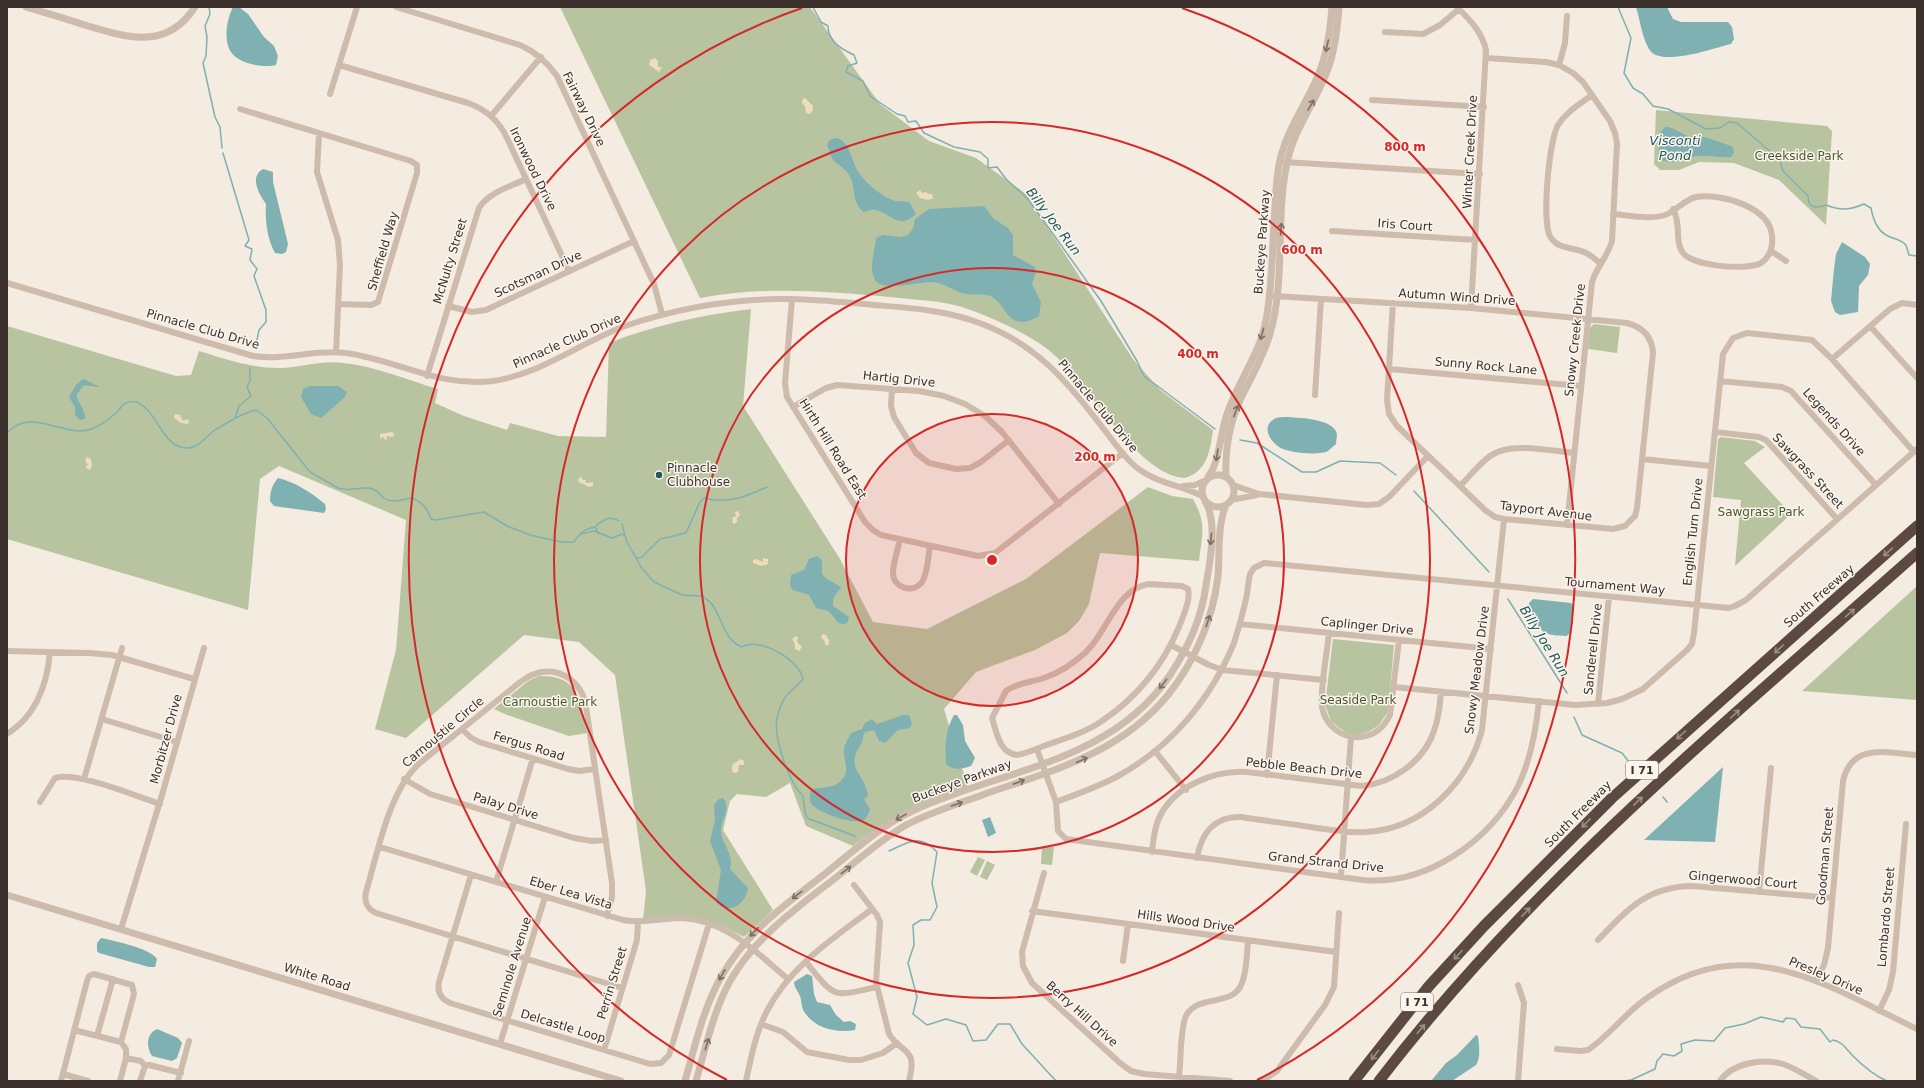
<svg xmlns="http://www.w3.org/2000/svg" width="1924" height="1088" viewBox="0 0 1924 1088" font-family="'DejaVu Sans',sans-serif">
	<rect width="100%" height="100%" fill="#f4ebe1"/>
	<path fill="#b8c4a0" d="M560,7H810L880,104L929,141L976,158L1026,194L1133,359L1160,390L1213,430C1210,450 1208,471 1185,478C1136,476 1087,378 1046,348C1021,330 991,317 962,307C939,300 914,300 890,297C826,291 764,286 700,298Z
		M1656,110L1827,126L1832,131L1826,225L1779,180L1734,163L1699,162L1679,170H1660L1654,164Z
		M751,309L743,406L840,559L873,622L927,629L1026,579L1148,487L1172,496L1193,499C1207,524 1202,534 1199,561L1100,553L1089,604L1079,621L1067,633L1035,650L976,672L944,709L968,787C954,792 940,795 927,801C900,812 876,828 853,846L806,826L790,783L766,797L737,794L730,801L723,830L773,910L744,937L725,927L682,916L643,920L646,891L615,675L579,642L524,635L406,738L375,729L396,650L406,520L279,466L260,479L248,610L7,539V326L176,376L191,375L199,351C225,359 254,369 282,368C303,367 323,360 343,363C375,366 407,380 438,389L435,403L464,416L507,430L510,423L558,436L606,437L609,343C655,325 701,315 751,309Z
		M1594,324L1620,327L1617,353L1588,349L1590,328Z
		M1720,437L1755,441L1765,447L1744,463L1791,514L1735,566L1741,500L1713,497L1718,440Z
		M1917,586V700L1802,691Z
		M1333,639L1394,645L1388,712L1378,726L1368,732L1357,735L1347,733L1338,727L1331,721L1325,705Z
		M539,676C579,675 581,700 587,733L569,736L507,715L494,709L528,681Z
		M1042,846L1054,847L1052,865L1041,864Z
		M978,857L985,860L977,876L970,872Z
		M987,861L995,865L987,880L980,877Z"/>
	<path fill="#efdcb8" d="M655,58L658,61V67H662L659,72L649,65L650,60Z
		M805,98L813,106V110L810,114L806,113L805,106L802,103L803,99Z
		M920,190L922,193L926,192L928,194H932L933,198L928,200L920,198L916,193Z
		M175,414L180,415L183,421L188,419L189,423L187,424L181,423L174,418Z
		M392,432L394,434L393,437L387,436L386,441L383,437L380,439V434Z
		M87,457L91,459L92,466L90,470L85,467L88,465L85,461Z
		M581,477L583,480H586V483L593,482V486L589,487L579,482L578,479Z
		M738,511L740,515L737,518V522L733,524L732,518L736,516L735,512Z
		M763,558L768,559V564L761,566L753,563V560L756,559L763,562Z
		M822,634L826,635L829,640V644L826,646L824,640L821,638Z
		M796,636L798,637L797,642L802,647L799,651L795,649V644L792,639Z
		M741,759L744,761V765H739L738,772L733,773L732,768L733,764Z"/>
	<path fill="#7fb0b2" d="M233,7H239L248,14L264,37L274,46L278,56L276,65C263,68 239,64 231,52C223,41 227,18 233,7Z
		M1636,7H1667L1673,19L1681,22H1728L1732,27L1734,39L1731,44C1714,48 1659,68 1649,49C1642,37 1640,20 1636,7Z
		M1665,127C1675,127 1679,133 1688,136C1693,137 1698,136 1704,137C1714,140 1724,143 1733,147L1734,153L1731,157C1720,158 1709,155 1697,156C1681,157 1682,166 1661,160L1658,157L1661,132Z
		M834,138C850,138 851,162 859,173C867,184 882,197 895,201C901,202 905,200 910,203L916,214C898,231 892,213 875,210C871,209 867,212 863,212C850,199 857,188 849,175C845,168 838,165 833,160C831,156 830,150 827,146L829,141Z
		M263,169L273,172V182L288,244L286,252L282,254L275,253C267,239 265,220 266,204C259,194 249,177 263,169Z
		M984,206L994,219L1008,228L1013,235V255L1035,267L1036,272L1032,284L1041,302L1039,316C1005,336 1007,299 987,295C980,294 973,295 966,294C954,292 944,282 931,282C919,282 886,291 877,282C867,273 875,250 876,238L883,235L901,237L908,235L913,229L915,219L929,209Z
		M1842,242L1865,257L1870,264L1868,275L1859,286L1858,312L1840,315L1835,312L1831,301L1834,269L1836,254Z
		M83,379L98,386V387L84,385L77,394C76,403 85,406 85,419L80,420L75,415V407L69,397L76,385Z
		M310,386H338L347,392L344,398L321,418L311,414L301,397L303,389Z
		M1289,417C1301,418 1334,419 1337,434C1337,437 1336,441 1336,444C1333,446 1329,451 1326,452C1316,455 1288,453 1279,447C1270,441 1261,427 1274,419C1277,417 1284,417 1289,417Z
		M278,478C295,482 312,493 325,504L326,509L324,513L274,506L270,501C270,492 272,485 278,478Z
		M817,556L822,560V574L827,579L841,587L833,599V606L849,617L847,623C836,627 836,617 829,612C826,609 820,610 816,608L809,595L793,590L790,586L791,575L804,570L809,559Z
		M1533,599L1571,603L1574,606L1571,633L1566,636C1548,635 1542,635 1534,619C1531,613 1529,609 1529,603Z
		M903,715H909L912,724L910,728L898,730L885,743L879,741L874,730L865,732C862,736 864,740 861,744C844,770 865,772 868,796L864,799L870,809C869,813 867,817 864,820C853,825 817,813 811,803C809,799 810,794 811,790C819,786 829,789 837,784C851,774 845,766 844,753C843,747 848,739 851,733L862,729L865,723L872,719L877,724Z
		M954,715H957L963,725L965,741L975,758L971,766C963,769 952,771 946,764C945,746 945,731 954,715Z
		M1723,767L1715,842L1644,840Z
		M723,798C732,809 720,820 721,832C723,846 734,854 730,869L748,888C746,904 729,916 716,902L721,870L710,841L715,820L714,805L719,799Z
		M990,817L996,833L988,837L982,820Z
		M101,938C114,941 150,948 157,959L155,967H149L99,953L97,951V943Z
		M807,974L812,976L814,994L817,1002L830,1005L836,1015L844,1022L850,1021L856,1024L855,1030C837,1033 816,1029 805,1013C801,1009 802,1001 800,996C798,991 794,987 794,982Z
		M157,1029L178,1038L182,1043L177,1058L172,1061L152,1056C146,1047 146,1034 157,1029Z
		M1476,1035L1478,1036C1479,1045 1481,1058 1476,1065L1452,1081H1431L1446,1063L1457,1055Z"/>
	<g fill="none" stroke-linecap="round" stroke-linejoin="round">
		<path stroke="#7fb0b2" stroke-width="1.5" d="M209,7L210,14L205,26L207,37L206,56L203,63L215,117L220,127L222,148
			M813,7L821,22L828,26C828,41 841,49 854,55L857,63L848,66L846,72L863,81L870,96L897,114L905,116L908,122L916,121L924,133L954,147L980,152L988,159V168L997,167L1006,179L1028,199L1101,301L1137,361L1144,376L1215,429
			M1618,7L1631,38L1624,73L1633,88L1643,94L1653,106L1668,109L1706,129L1720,128L1729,122L1737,123L1779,159L1783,171L1808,196C1808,209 1817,208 1826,205C1841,211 1850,210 1864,204L1871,208C1873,219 1877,231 1888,236C1894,239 1900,239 1905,244C1907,247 1908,252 1909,255L1917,256
			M223,153L249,240L245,246L252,249L250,260L257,269L254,276L266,310V322L259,330L256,345
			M235,418L239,406L251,396L247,387L250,381V368
			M7,433C30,407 62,436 88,430C98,428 111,418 118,411C120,409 122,405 124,404C128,401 135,401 139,403C158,413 163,449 188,448C199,448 206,436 215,430C227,423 241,413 256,410L267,418L310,472L338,488C348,492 358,487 369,488C377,489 379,494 384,498C392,504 404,499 412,498C423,502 428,509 431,519L435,520L484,512L507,526L530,535L561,542H574C580,533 584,529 595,527L599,534
			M1240,440L1257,443L1302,472H1316L1340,461L1380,463L1396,475
			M1414,491L1489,572
			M622,524L625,536
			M595,527C602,520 611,515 619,521
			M581,534L594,531L612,538L622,534L625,536L627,542L641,567L654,582L682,595L702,596C706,599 711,602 713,606C723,620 724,640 742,647C758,636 800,660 803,679C798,685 793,689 787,695C783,699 780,708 778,714C771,732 789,784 803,796L805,812L807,818L855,836
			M636,558L642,557L660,539L686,533L700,502L704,498C728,504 745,497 767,487
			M1508,599L1567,693
			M1574,717L1582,735L1622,753L1629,762
			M1663,797L1667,802
			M889,851C909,842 920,833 937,852L932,883L937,907L930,920H921L913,925L914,945L908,963L917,997L913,1014L927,1025L946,1019L966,1025L973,1041L986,1040L998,1024H1010L1022,1044L1056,1081
			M1624,1081L1631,1080L1655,1069L1657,1061L1663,1054L1674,1056L1682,1051L1681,1044L1695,1040L1714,1041L1725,1028L1744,1024L1761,1017L1783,1022L1786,1018L1795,1019L1801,1027L1820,1029L1830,1042L1833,1040C1843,1042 1846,1049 1853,1056C1862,1065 1875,1076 1887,1081"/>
		<path stroke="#cdbbac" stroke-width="6" d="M396,7L520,45C536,52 547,62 557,76L654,284L662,314
			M1457,7C1470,20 1482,32 1486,50L1471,308
			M1385,32L1423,34L1440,25L1459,9
			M1487,58L1546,62L1559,65L1573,73L1583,82L1610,121L1615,133L1617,144L1612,241C1607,258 1597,266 1592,282L1567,525
			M339,65L468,103C485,109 499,121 507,138L569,271
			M1559,65L1565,43L1567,16
			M330,94L357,7
			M1592,95C1580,104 1566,112 1558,125C1549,140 1541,225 1551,238C1559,249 1570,247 1581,251C1589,253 1595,259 1601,264
			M1372,100L1484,107
			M240,109L411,161L417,165V173L378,302L371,305L339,304
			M491,116L541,57
			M319,133L317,172L338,240L340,265L336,352
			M1284,162L1480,174
			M1613,214C1629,215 1650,220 1665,215C1676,211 1684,200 1696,197C1721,193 1770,207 1772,236C1773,247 1770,257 1761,263C1746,271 1693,266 1683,253C1674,241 1682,225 1673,209
			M1332,231L1476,240
			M1771,251L1786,261
			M7,283L253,356C284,361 315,349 346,353C397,360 441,388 493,381C542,374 582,341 628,325C675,309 725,300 776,299C809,298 842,302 874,305C911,308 947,310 982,324C1035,344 1066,380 1099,423C1111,438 1122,455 1136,467C1156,483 1180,485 1202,496
			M1274,296L1471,308L1627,323C1642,327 1652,336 1653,353L1637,508L1635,516L1625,526L1613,529L1504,519L1495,517L1485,510L1397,426L1389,414L1387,400L1393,303
			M792,299L785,383L787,397L865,522L873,530L881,535L978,556L995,553L1123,453
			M448,306L472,312L486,310L634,241
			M1870,326L1917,378
			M1832,359L1890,309L1902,303L1917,305
			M1389,369L1581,386
			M427,376L479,208C489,192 510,187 526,179
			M1720,381L1782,387L1791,391L1876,485
			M892,389L891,406L894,417L916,453L929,463L956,469L970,468L981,462L1009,440
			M1315,395L1321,299
			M793,407L826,388L837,385L919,391L944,396L965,404L985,416L1002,432L1059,504
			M1715,432L1759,437L1766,440L1837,519
			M1642,459L1711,466
			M1233,485L1259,494L1366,505L1379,504L1389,497L1428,456
			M1183,486L1195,485L1204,481
			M1460,486C1470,476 1479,464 1490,456C1510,441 1551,451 1574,453
			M1231,500L1257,495
			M900,539C898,550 893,562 893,573C893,588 913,594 922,582C928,573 928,556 930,546
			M1148,584L1182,586L1188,589C1191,600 1183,616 1179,627C1163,665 1136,698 1102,721C1086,732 1067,738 1049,744C1039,748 1028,753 1017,755C999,753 997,733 992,718L1006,691C1016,683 1032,682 1044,678C1059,673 1074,663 1086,652C1108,631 1116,590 1148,584Z
			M1240,624L1491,649
			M1329,633C1327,653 1320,689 1322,707C1325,725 1342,739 1360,737C1374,736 1384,727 1390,715L1399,640
			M1171,645L1209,665L1223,670L1324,680
			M7,651L89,653L112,655L194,679
			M1394,687L1575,705L1607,703L1622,699L1643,689L1687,650L1692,644L1694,633L1723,354L1733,338L1747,333L1812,340L1832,359L1914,452
			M1598,704L1609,597
			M102,719L177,742
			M462,729L470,737L479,742L568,769L579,771L595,769
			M7,734C36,716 47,686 50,652
			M1037,749L1056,802L1058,831L1066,839L1363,880C1426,886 1490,841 1518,786C1531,759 1536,731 1539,701
			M1155,751L1186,790
			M1267,775L1277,675
			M84,779L122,648
			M404,779L430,794L574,838L592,841L606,840
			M40,802L55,778C77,771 135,796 160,804
			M1056,802C1077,794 1098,787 1118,776C1171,747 1211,699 1234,643C1239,628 1243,613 1246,599C1248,591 1248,582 1250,574L1254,568L1264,563L1729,608L1735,606L1746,600L1917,449
			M380,847L623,920C644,924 661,918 681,918C725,919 757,953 788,979
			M1152,852C1153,841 1154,829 1159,818C1174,786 1214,770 1247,772L1362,786C1393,783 1424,761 1434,731C1439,718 1440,705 1441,692
			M1197,858C1201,834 1214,816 1241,817C1267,821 1292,824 1317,828C1333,830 1350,833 1366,832C1423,829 1468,783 1482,730L1504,519
			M1044,873L1022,952L1023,966L1032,983L1120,1063L1131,1071L1144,1074L1230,1081
			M471,875L439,982C437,992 441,999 450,1003L650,1064L661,1063L669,1055L709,924
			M1341,877L1351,737
			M496,882L533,758
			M854,885L877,915L880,922L876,982L889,1034C902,1055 918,1046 909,1081
			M1759,892L1771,768
			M1032,911L1336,952
			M607,916L612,897V883L585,700C573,670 544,663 519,683L421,762C389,789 378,852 366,892C364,901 367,909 376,913L622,988
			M121,929L162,795L204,648
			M1598,940C1628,909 1646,887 1692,886L1832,898
			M1123,961L1128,924
			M806,962C836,999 831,997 877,987
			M1816,981L1824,965L1828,948L1843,781C1852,742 1887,753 1917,755
			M1879,1011L1889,990L1893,972L1906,824
			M761,1024L783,1032L807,1052L849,1060H861L883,1053L897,1043
			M74,1030L121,1042
			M97,1036L113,979
			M500,1044L545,897
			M1557,1049L1580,1051L1588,1050C1610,1035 1625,1013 1647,998C1744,928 1825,985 1917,1029
			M604,1050L637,940L638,922
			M63,1074L88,1081
			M1179,1077C1181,1062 1180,1028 1186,1016C1198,993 1233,1008 1242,983C1247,970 1247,954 1248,940
			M61,1081L87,981L89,976L94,974L132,985L134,994L121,1042L126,1049V1058L141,1061L145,1066
			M120,1081L126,1058
			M140,1081L145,1066L149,1065L181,1073
			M178,1081L189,1041
			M746,1081C751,1057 756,1032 767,1011C790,966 834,938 872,909
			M1262,1081L1277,1071L1325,1005L1334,987L1339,913
			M1518,1081L1524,1003L1518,985
			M1720,1081C1732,1063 1763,1058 1783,1064C1795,1068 1805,1075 1816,1081"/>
		<path stroke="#cdbbac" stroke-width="7" d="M26,7C46,13 67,19 88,26C129,38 167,50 195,7
			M1202 491a16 16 0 1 1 32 0a16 16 0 1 1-32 0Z
			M1226,476C1225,450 1229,425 1240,400C1251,378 1263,358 1270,334C1286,279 1275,219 1287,163C1293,133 1310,110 1322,83C1334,59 1337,34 1339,7
			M1208,477C1220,461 1220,434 1227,414C1238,381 1260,354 1266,320C1273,283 1272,245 1275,208C1276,192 1276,176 1280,160C1287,129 1305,106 1317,78C1327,55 1330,31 1332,7
			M7,895L621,1081
			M685,1081C695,1046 703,1009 721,977C746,932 786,904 826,873C846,857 865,840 886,826C909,810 934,802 960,792C1037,765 1121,748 1170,675C1188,648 1202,617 1206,585C1210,562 1218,522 1205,501
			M696,1081C706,1047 713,1012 730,981C756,936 798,907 838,876C860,858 882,839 906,825C931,812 958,804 985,794C1054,770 1119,754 1168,695C1195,661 1213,619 1218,576C1220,552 1217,527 1226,505"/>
		<path stroke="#5c4a42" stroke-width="11" d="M1354,1081L1429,986L1484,926L1612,798L1917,526
			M1379,1081C1532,881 1729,720 1917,553"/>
	</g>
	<defs><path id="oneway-shaft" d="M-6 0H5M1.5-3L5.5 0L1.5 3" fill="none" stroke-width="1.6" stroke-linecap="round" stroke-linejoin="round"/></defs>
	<g stroke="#7d6f65">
		<use href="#oneway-shaft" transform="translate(1327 46) rotate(103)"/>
		<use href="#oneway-shaft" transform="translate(1311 105) rotate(-59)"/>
		<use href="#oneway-shaft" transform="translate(1281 229) rotate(-86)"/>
		<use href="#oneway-shaft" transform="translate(1262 334) rotate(106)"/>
		<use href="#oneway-shaft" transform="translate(1236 411) rotate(-69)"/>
		<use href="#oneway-shaft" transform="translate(1217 455) rotate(99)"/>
		<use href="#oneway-shaft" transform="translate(1211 539) rotate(95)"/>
		<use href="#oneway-shaft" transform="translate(1208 621) rotate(-72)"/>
		<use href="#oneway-shaft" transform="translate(1163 684) rotate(128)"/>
		<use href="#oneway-shaft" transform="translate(1082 760) rotate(-24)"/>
		<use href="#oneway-shaft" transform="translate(1019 782) rotate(-20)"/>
		<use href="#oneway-shaft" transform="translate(957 804) rotate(-19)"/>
		<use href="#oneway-shaft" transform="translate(901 817) rotate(151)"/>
		<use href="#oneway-shaft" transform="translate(846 870) rotate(-38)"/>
		<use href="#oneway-shaft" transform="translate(797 895) rotate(142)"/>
		<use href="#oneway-shaft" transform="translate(754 932) rotate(134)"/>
		<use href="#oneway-shaft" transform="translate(722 975) rotate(119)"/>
		<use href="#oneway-shaft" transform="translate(707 1044) rotate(-74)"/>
	</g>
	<g stroke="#9c8e87">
		<use href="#oneway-shaft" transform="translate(1888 552) rotate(138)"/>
		<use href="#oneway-shaft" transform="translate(1850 613) rotate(-41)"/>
		<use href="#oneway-shaft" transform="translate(1779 649) rotate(138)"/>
		<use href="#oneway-shaft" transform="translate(1735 714) rotate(-42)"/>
		<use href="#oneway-shaft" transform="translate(1681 735) rotate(138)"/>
		<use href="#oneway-shaft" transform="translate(1638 801) rotate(-44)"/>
		<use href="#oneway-shaft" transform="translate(1586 823) rotate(135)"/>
		<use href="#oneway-shaft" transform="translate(1526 912) rotate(-46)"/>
		<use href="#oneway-shaft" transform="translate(1458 955) rotate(132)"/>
		<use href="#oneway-shaft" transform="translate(1421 1029) rotate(-50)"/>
		<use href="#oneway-shaft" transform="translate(1375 1055) rotate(128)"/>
	</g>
	<circle cx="992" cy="560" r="146" fill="#d62828" fill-opacity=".12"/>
	<g fill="none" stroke="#d62828" stroke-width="2">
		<circle cx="992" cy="560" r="146"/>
		<circle cx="992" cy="560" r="292"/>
		<circle cx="992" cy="560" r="438"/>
		<path d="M727 1080A584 584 0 0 1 802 8M1182 8A584 584 0 0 1 1257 1080"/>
	</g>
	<circle fill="#1f5a5e" stroke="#fbf5ee" stroke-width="1.5" cx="659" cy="475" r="4"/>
	<g text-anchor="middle" stroke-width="3" stroke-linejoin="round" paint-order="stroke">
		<g fill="#fbf5ee" stroke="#756b66" stroke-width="1">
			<rect x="1626" y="761" width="32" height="18" rx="3"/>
			<rect x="1401" y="993" width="32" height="18" rx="3"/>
		</g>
		<g font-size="11" font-weight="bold" fill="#3b302b">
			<text x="1642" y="774">I 71</text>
			<text x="1417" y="1006">I 71</text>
		</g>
		<g font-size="12" fill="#3b302b" stroke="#fbf5ee">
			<text transform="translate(584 109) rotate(64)" y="4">Fairway Drive</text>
			<text transform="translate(1470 152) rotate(-87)" y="4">Winter Creek Drive</text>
			<text transform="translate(533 169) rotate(64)" y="4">Ironwood Drive</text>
			<text transform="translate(1405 225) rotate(4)" y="4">Iris Court</text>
			<text transform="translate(1262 242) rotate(-86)" y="4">Buckeye Parkway</text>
			<text transform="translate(383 251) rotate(-74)" y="4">Sheffield Way</text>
			<text transform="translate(450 261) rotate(-73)" y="4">McNulty Street</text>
			<text transform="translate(538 274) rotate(-25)" y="4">Scotsman Drive</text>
			<text transform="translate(1457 297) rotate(4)" y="4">Autumn Wind Drive</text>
			<text transform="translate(203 329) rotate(16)" y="4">Pinnacle Club Drive</text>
			<text transform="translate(1575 340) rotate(-84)" y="4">Snowy Creek Drive</text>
			<text transform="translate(567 341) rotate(-24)" y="4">Pinnacle Club Drive</text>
			<text transform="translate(1486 366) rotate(5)" y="4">Sunny Rock Lane</text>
			<text transform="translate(899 379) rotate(6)" y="4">Hartig Drive</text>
			<text transform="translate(1098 406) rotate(50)" y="4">Pinnacle Club Drive</text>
			<text transform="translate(1834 422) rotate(48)" y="4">Legends Drive</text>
			<text transform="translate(833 449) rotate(58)" y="4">Hirth Hill Road East</text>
			<text transform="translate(1808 471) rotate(47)" y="4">Sawgrass Street</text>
			<text transform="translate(1546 511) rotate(7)" y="4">Tayport Avenue</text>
			<text transform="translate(1693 532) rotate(-84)" y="4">English Turn Drive</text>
			<text transform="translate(1615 586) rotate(5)" y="4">Tournament Way</text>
			<text transform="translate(1819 596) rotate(-41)" y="4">South Freeway</text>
			<text transform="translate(1367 626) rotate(6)" y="4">Caplinger Drive</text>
			<text transform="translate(1593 649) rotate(-84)" y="4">Sanderell Drive</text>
			<text transform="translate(1477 670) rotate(-83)" y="4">Snowy Meadow Drive</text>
			<text transform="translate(443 732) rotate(-40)" y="4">Carnoustie Circle</text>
			<text transform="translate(166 739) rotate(-75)" y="4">Morbitzer Drive</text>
			<text transform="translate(529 746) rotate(17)" y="4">Fergus Road</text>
			<text transform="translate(1304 768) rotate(6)" y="4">Pebble Beach Drive</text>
			<text transform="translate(962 781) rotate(-20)" y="4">Buckeye Parkway</text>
			<text transform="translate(506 806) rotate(17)" y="4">Palay Drive</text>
			<text transform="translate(1578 814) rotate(-45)" y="4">South Freeway</text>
			<text transform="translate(1825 856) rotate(-85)" y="4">Goodman Street</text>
			<text transform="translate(1326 862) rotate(6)" y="4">Grand Strand Drive</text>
			<text transform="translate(1743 880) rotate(5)" y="4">Gingerwood Court</text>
			<text transform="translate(571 893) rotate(17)" y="4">Eber Lea Vista</text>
			<text transform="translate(1886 917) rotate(-85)" y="4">Lombardo Street</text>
			<text transform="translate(1186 921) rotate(8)" y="4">Hills Wood Drive</text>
			<text transform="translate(512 967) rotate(-73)" y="4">Seminole Avenue</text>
			<text transform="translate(1826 976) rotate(23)" y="4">Presley Drive</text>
			<text transform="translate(317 977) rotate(17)" y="4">White Road</text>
			<text transform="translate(612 983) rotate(-73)" y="4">Perrin Street</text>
			<text transform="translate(1082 1014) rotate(42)" y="4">Berry Hill Drive</text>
			<text transform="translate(563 1026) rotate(17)" y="4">Delcastle Loop</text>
		</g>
		<g font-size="12" fill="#4a5a2e" stroke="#fbf5ee">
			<text x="1799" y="160">Creekside Park</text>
			<text x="1761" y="516">Sawgrass Park</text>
			<text x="1358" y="704">Seaside Park</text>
			<text x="550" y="706">Carnoustie Park</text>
		</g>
		<g font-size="12" fill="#3b302b" stroke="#fbf5ee" text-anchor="start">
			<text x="667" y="472">Pinnacle<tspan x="667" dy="14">Clubhouse</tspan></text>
		</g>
		<g font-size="13" font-style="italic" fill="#1f5a5e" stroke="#fbf5ee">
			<text x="1675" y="145">Visconti<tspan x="1675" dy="15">Pond</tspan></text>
			<text transform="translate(1054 221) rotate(53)" y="5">Billy Joe Run</text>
			<text transform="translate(1545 641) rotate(58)" y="5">Billy Joe Run</text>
		</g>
	</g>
	<circle cx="992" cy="560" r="6" fill="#d62828" stroke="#fbf5ee" stroke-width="2"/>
	<g font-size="12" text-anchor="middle" font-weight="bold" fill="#d62828" stroke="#fbf5ee" stroke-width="3" stroke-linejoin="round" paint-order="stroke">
		<text x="1405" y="151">800 m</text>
		<text x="1302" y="254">600 m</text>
		<text x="1198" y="358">400 m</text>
		<text x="1095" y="461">200 m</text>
	</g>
	<rect width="1924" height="1088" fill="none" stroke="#3b302b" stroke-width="16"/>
</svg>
